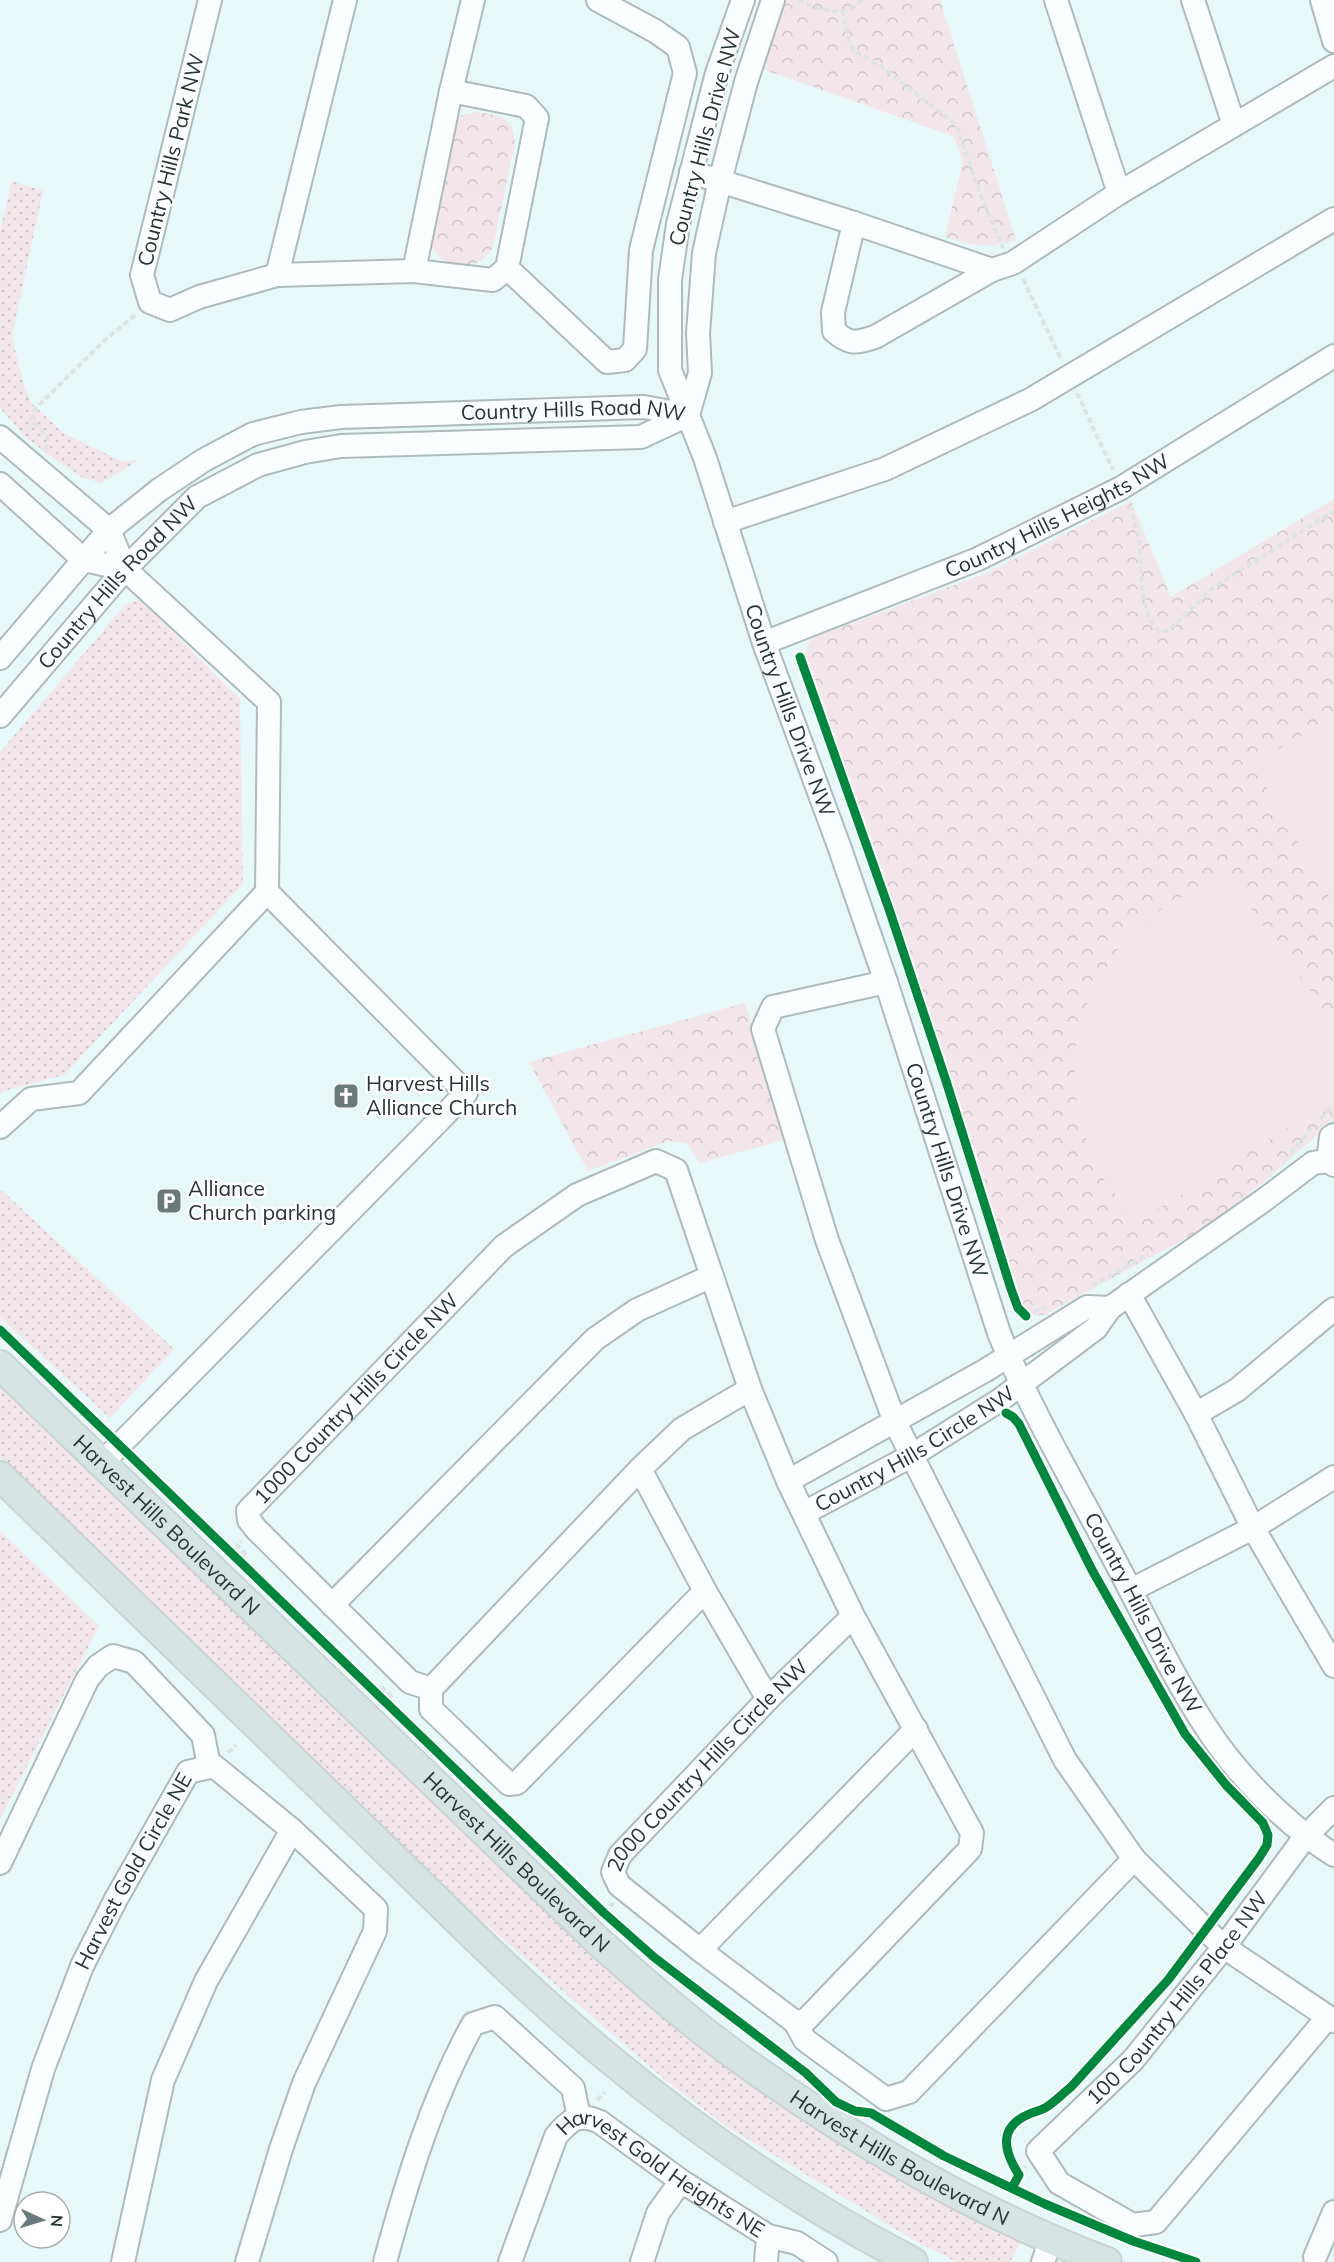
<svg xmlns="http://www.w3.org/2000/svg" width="1334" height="2262" viewBox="0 0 1334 2262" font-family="Mulish,sans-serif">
	<defs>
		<pattern id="grass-dots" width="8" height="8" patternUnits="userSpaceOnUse" patternTransform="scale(1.5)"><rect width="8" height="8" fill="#f2e6ea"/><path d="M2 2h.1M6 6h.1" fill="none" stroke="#cfc6c9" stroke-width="1.8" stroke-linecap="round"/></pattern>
		<pattern id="park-crowns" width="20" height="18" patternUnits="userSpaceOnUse" patternTransform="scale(1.5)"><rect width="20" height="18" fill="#f2e6ea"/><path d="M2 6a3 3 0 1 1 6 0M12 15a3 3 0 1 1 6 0" fill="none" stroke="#cfc6c9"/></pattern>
	</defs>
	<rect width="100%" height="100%" fill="#e7f8f8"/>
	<path fill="url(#grass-dots)" d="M12,181L43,191L12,336L23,382L31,403L65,434L121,461L139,460L102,483L83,478L53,458L26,438L0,408V231Z
		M140,599L240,699L243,884L64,1075L4,1091L0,1095V752L125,605Z
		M0,1189L174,1349L110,1418L0,1317Z
		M0,1383L647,1998L1012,2232L1021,2242L1010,2262H957L912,2239L723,2124L664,2079L480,1919L0,1457Z
		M0,1531L99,1626L0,1819Z"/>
	<path fill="url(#park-crowns)" d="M784,0H940L1016,240C987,249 973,246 945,237L963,161L953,136L762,69Z
		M475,112C498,114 514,117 515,143L493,247C479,274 441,271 430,243L453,125L462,115Z
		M1334,499V1120L1265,1181L1198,1232L1044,1315L1027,1316L1010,1302L885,913L797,668L812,638L984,574L1131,501L1171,597Z
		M745,1003L788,1139L700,1163L686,1143L669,1141L588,1171L529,1062Z"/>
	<path fill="#f2e6ea" d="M1334,717V905L1253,764Z
		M1229,878L1334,1024V1099L1137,1222L1099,1173L1077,1115L1074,1053L1090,993L1123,941L1171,901Z"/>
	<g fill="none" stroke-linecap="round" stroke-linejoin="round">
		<g stroke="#adbbbb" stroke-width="26">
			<g id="minor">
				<path d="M210,0L142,275L150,302L170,310L199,297L277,275L414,271L493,280L507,268L537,118L526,106L451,91"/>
				<path id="s1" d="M743,0L717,73L678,224L670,280V370L705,458L764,643L839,846L886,982L999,1333C1029,1406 1069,1475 1106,1544C1139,1604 1167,1667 1204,1724C1235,1773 1285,1824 1334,1855"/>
				<path d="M1056,0L1119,193"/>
				<path d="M1193,0L1234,125"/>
				<path d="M1322,0L1334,41"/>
				<path d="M691,172L854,223L992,270L1013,263L1119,193L1334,66"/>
				<path d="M854,223L833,312L834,331C850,345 855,343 875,337L992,270"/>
				<path d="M507,268L607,362L625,360L635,349L641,250L685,73L678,47L655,31L598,0"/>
				<path d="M414,271L451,91L473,0"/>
				<path d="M277,275L345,0"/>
				<path d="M688,415L700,373L698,333L704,253L720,181L746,82L773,0"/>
				<path d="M0,437L109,530L125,569L269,702L267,892L466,1093L102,1463"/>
				<path d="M0,484L84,560L125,569"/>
				<path d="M725,522L885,469L1030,400L1334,219"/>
				<path id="s2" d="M764,643L978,559L1121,488L1334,356"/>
				<path id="s3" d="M0,658L109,530L159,490L204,460L253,434L301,422L341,417L644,407L688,415"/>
				<path id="s4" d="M0,716L125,569L197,497L258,465L305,452L341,446L641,437L688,415"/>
				<path d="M886,982L773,1007L763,1029L827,1240L895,1422L1065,1760L1134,1859L1206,1930L1224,1947L1334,2021"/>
				<path d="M0,1127L31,1099L79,1093L267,892"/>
				<path d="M1328,1161L1331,1137L1334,1135"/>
				<path d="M1129,1294L1196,1414L1253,1528L1334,1666"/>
				<path id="s5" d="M750,1389L682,1429L640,1469L431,1689L410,1682L256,1529L249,1520L248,1511L504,1246L577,1195L656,1161L676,1170L750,1389L788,1481L853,1616L972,1833L970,1849L806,2020L795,2022L700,1950L619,1885L613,1872L620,1855L768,1699L853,1616"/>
				<path d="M1196,1414L1237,1390L1334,1309"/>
				<path d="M640,1469L705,1591L768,1699"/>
				<path d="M788,1481L986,1370L1087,1307L1110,1308"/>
				<path id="s6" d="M804,1513L911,1456L1000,1400L1096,1328L1110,1308L1264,1200L1313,1163L1328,1161L1334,1165"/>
				<path d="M1131,1590L1253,1528L1334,1477"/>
				<path d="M332,1605L595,1339L637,1310L712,1276"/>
				<path d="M431,1689V1709L509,1784L517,1783L705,1591"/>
				<path d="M0,1863L87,1680L98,1666L113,1656L134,1662L203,1735L209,1766"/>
				<path d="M700,1950L916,1729"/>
				<path id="s7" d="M1327,2018L1156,2222L1133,2225L1059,2183L1038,2151L1133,2060L1224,1947L1305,1837L1334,1808"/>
				<path d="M795,2022L805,2040L886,2099L909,2092L1134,1859"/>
				<path id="s8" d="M0,2220L43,2069L82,1966L116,1899L188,1772L214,1766L292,1830L376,1909L375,1931L304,2083L281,2149L247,2262"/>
				<path d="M1315,2257L1334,2212"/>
				<path d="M123,2262L163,2080L206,1981L292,1830"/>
				<path d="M385,2262C407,2181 432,2098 473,2024L495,2017L573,2088L579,2117"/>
				<path id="s9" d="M510,2262L556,2136C570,2120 578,2112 600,2122L681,2181L768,2236L797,2243L826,2262"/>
				<path d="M642,2262L658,2213L681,2181"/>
				<path d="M766,2262L768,2236"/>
				<path d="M1043,2262L1051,2240"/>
			</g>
		</g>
		<g stroke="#cbd4d4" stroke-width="32">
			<g id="major">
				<path id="s10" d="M0,1365L599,1942C644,1982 689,2022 739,2058C852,2140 975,2212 1107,2262"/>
				<path d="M0,1476C121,1593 242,1710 362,1827C442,1904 520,1985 606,2056C701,2135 803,2205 913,2262"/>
			</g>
		</g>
		<path stroke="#dee4e4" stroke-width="4" stroke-dasharray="6 3" stroke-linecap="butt" d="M798,0C819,9 843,20 862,0
			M842,10L849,41L854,51L881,66L956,125L981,196L1003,248
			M1023,279L1061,359
			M1077,393L1113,470
			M46,450L48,437L34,423L31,416L36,408L104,341L136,314
			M1130,505C1133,517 1137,529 1139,542C1143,571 1137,610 1160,632L1168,631L1214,587L1334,511
			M1320,1119L1334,1105
			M1291,1153L1313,1126
			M1092,1286L1148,1254
			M1026,1316L1044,1307
			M241,1561L247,1556L237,1545L242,1541
			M375,1694L382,1687L391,1696L394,1694
			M228,1753L236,1745
			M604,1913L613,1903
			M597,2100L605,2092
			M1019,2175L1026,2166"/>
		<use href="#minor" stroke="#fbfefe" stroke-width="22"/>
		<use href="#major" stroke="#d7e4e4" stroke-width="28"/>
		<g stroke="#fff" stroke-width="13">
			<path id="cycleway" d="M800,657L890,912L947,1084L1011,1289L1018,1308L1026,1316
				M0,1330L604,1913L655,1958L806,2073L836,2102L855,2111L871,2113L944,2156L1045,2204L1133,2241L1196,2262
				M1006,1413L1013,1417L1019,1424L1092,1570L1185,1734L1226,1785L1263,1823L1268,1835L1267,1845L1259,1858L1168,1980L1071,2087C1062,2094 1055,2102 1045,2108C1039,2111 1033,2112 1027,2115C997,2129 1005,2153 1019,2175L1012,2188"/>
		</g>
		<use href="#cycleway" stroke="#00873e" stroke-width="9"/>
	</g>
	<defs>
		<g id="church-square" transform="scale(1.35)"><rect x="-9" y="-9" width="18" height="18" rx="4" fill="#6a7979" stroke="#fff"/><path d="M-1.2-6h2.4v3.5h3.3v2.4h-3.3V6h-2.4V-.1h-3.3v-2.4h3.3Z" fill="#fff"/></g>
		<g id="parking-square" transform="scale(1.35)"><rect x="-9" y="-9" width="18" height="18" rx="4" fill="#6a7979" stroke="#fff"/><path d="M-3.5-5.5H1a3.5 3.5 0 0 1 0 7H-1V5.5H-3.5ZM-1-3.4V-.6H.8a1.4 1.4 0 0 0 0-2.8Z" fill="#fff"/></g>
	</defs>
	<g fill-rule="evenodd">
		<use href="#church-square" x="346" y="1096"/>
		<use href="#parking-square" x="169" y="1201"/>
	</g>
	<g text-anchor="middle" stroke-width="5" stroke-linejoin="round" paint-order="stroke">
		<g font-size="21" fill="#263535" stroke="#fff">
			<text transform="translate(705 137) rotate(-75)" y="7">Country Hills Drive NW</text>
			<text transform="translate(171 160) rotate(-76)" y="7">Country Hills Park NW</text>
			<text dy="7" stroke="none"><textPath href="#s3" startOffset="664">Country Hills Road NW</textPath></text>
			<text dy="7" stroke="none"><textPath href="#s2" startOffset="320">Country Hills Heights NW</textPath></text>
			<text dy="7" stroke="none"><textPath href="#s4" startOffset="178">Country Hills Road NW</textPath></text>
			<text dy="7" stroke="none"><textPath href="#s1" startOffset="741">Country Hills Drive NW</textPath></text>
			<text dy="7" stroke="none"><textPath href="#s1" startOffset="1227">Country Hills Drive NW</textPath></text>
			<text dy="7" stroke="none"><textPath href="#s5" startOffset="856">1000 Country Hills Circle NW</textPath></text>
			<text dy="7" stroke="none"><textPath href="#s6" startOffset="128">Country Hills Circle NW</textPath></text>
			<text dy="7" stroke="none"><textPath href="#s10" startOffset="231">Harvest Hills Boulevard N</textPath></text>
			<text dy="7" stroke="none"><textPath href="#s1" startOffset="1713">Country Hills Drive NW</textPath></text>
			<text dy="7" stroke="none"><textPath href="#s5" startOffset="2638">2000 Country Hills Circle NW</textPath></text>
			<text dy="7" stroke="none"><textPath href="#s10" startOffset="717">Harvest Hills Boulevard N</textPath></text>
			<text dy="7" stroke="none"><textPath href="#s8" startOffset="375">Harvest Gold Circle NE</textPath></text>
			<text dy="7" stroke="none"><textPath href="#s7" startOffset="620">100 Country Hills Place NW</textPath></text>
			<text dy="7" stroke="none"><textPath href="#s10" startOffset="1203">Harvest Hills Boulevard N</textPath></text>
			<text dy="7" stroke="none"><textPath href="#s9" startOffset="261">Harvest Gold Heights NE</textPath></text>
		</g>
		<g font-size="21" fill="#263535" stroke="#fff" text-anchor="start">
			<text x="366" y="1091">Harvest Hills<tspan x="366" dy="24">Alliance Church</tspan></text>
			<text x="188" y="1196">Alliance<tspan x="188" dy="24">Church parking</tspan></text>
		</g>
	</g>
	<g transform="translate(42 2220) rotate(94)"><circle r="28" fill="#ffffff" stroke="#a8aeae" stroke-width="1.5"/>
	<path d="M0-4.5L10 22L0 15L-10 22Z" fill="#6a7979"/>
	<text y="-9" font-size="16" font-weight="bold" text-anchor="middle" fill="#263535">N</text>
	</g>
</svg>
